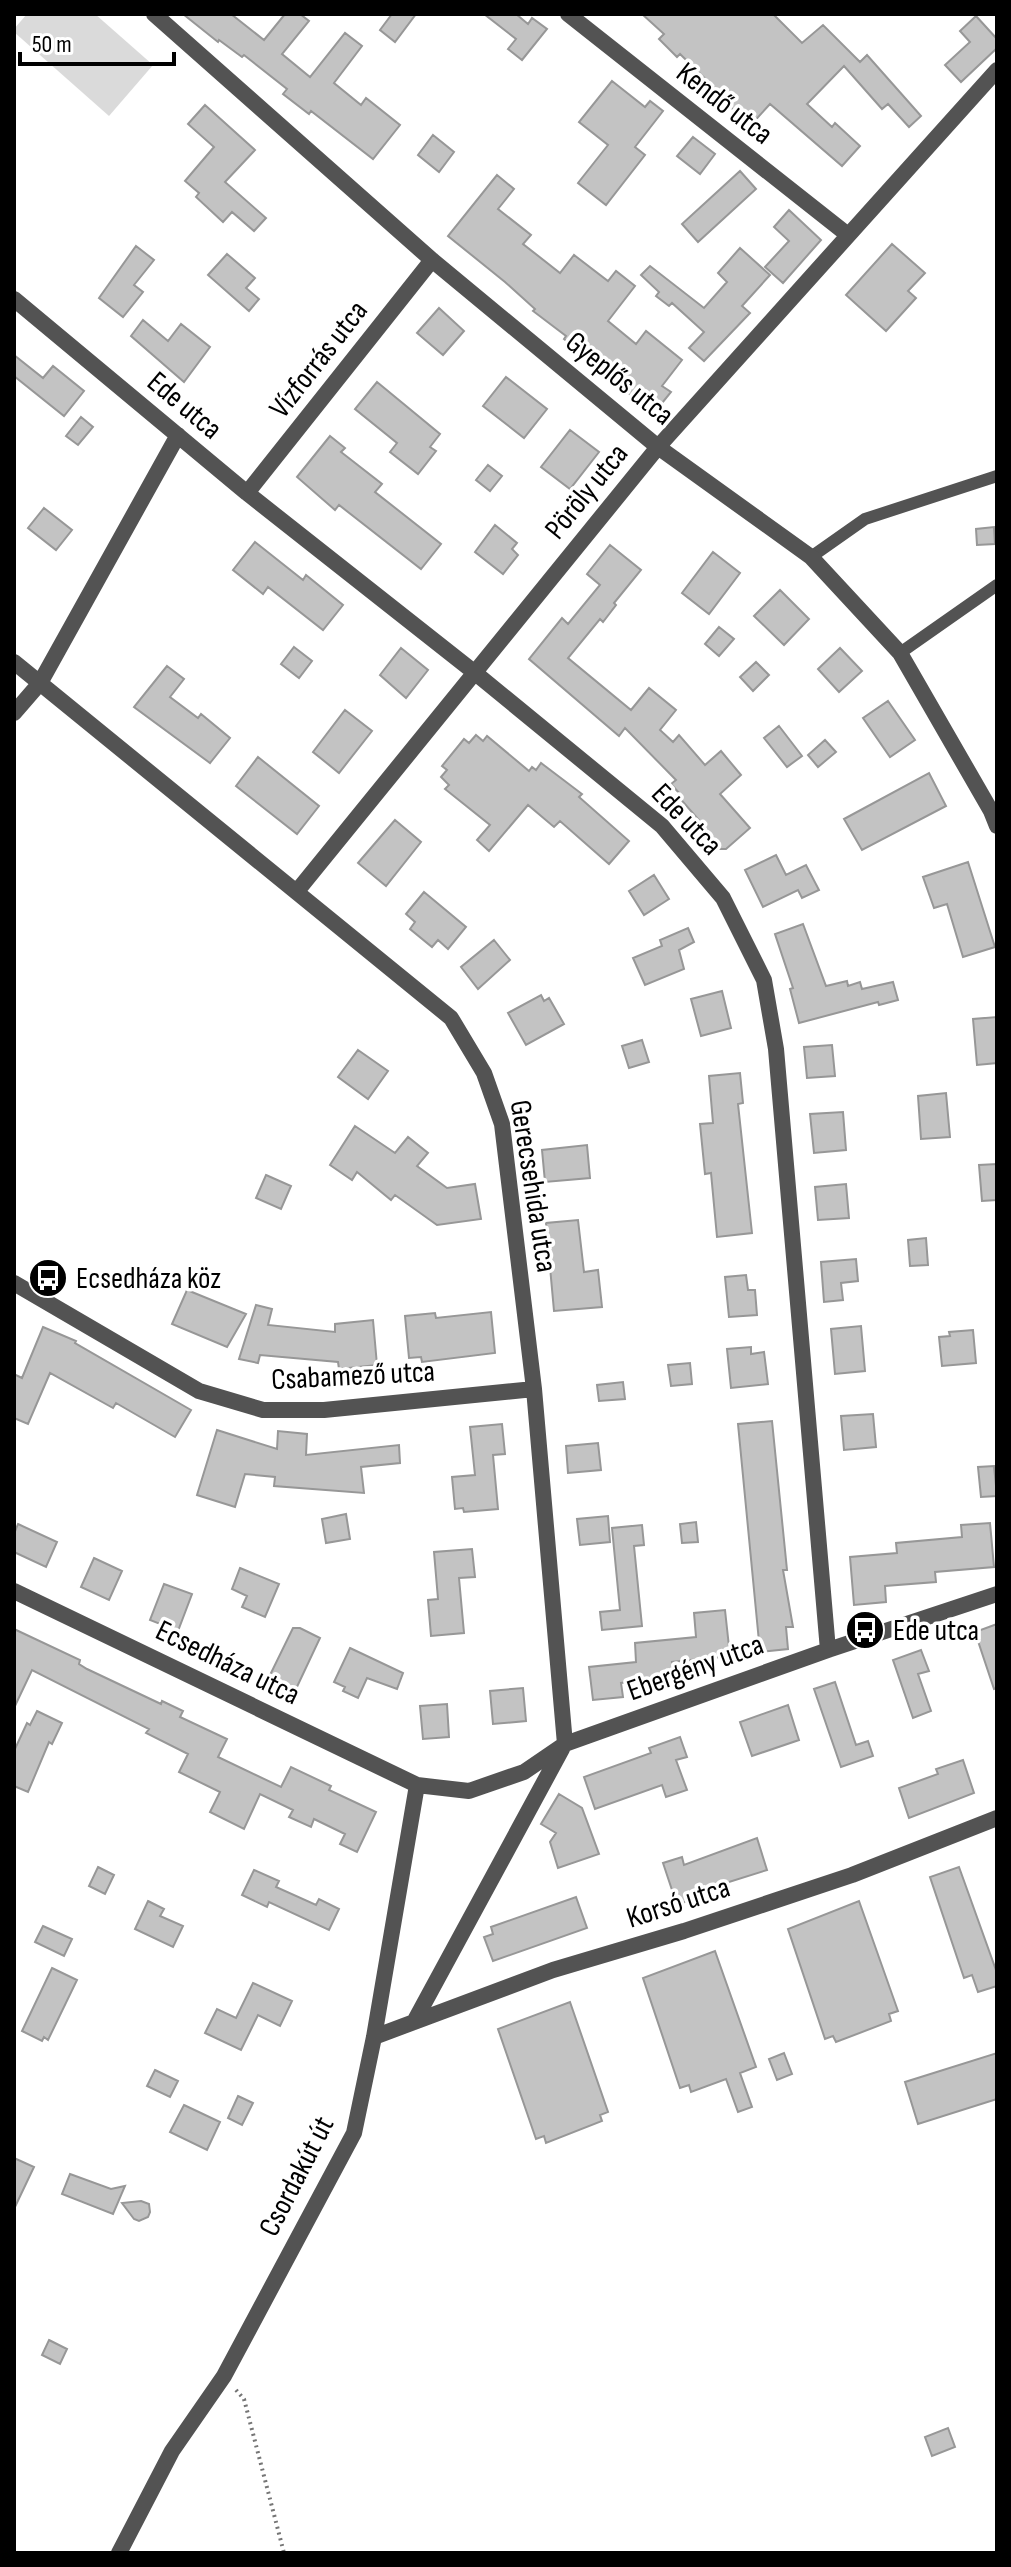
<svg xmlns="http://www.w3.org/2000/svg" width="1011" height="2567" viewBox="0 0 1011 2567" font-family="'Sofia Sans Condensed',sans-serif">
	<rect width="100%" height="100%" fill="#fff"/>
	<path fill="#dadada" d="M27,14H95L153,65L109,116L14,32V29Z"/>
	<path fill="#c3c3c3" stroke="#979797" stroke-width="2" d="M183,14H231L264,40L285,14H300L309,21L282,54L310,77L345,33L362,46L334,83L361,105L366,98L400,125L373,159L311,111L309,114L283,94L287,89L244,55L242,57L219,40L218,42Z
		M392,14H416L395,42L380,30Z
		M484,14H516L528,24L532,18L547,29L522,60L508,49L516,39Z
		M642,14H773L802,43L823,25L860,62L867,55L921,116L909,127L888,104L882,109L844,66L807,104L832,127L835,123L860,146L842,166L770,104L751,125L728,105L730,103L680,54L677,57L659,39L664,34Z
		M976,16L997,39V48L961,82L945,65L970,42L960,31Z
		M612,81L645,107L650,101L663,111L635,147L645,155L606,205L578,183L608,145L579,122Z
		M205,105L255,150L225,182L266,218L254,231L232,212L223,222L196,197L199,193L185,181L214,147L188,124Z
		M433,135L454,152L439,172L418,155Z
		M693,137L715,154L700,174L677,156Z
		M740,171L756,189L698,242L682,224Z
		M497,175L514,189L498,209L531,235L523,244L560,273L574,255L608,281L616,271L635,286L608,321L636,344L646,331L682,360L662,386L671,392L654,413L628,393L630,391L564,339L566,336L533,311L535,309L505,282L448,236Z
		M789,210L821,240L783,283L765,267L789,241L774,227Z
		M892,244L925,273L908,291L916,298L886,331L846,295Z
		M136,246L154,260L134,285L143,292L123,317L99,298Z
		M740,248L770,275L742,306L750,313L704,361L689,348L704,332L672,303L669,306L656,296L659,292L641,275L650,266L704,308L727,282L718,273Z
		M227,254L255,278L246,288L259,299L249,311L208,275Z
		M439,308L464,331L443,355L417,333Z
		M143,320L168,341L181,324L210,347L184,382L131,336Z
		M14,355L43,378L53,366L84,391L64,416L14,376Z
		M506,377L547,409L524,438L483,406Z
		M377,382L440,434L430,447L436,451L418,474L390,452L397,443L355,409Z
		M81,417L93,427L78,445L66,436Z
		M570,430L599,452L570,489L541,467Z
		M330,436L345,448L341,452L382,484L375,492L441,544L421,569L339,505L335,510L297,477Z
		M488,465L502,476L490,491L476,480Z
		M44,508L72,530L56,550L28,528Z
		M495,525L517,543L512,549L518,555L503,574L475,552Z
		M994,527L995,544L977,545L976,529Z
		M255,542L303,580L306,575L343,605L323,630L268,587L263,594L233,570Z
		M610,545L641,570L614,603L616,605L603,622L600,619L568,658L631,710L649,688L676,710L660,730L673,742L679,735L705,765L721,751L741,775L720,794L750,828L726,849H719L703,830L705,827L677,795L680,794L671,784L676,780L625,728L619,736L529,659L562,618L568,624L600,585L587,574Z
		M713,552L740,573L709,614L682,593Z
		M780,590L809,619L784,645L754,616Z
		M719,627L734,639L719,656L705,644Z
		M294,647L312,661L299,678L281,664Z
		M401,648L428,670L406,698L380,675Z
		M840,648L862,671L839,692L818,669Z
		M756,662L769,675L753,691L740,677Z
		M167,666L184,679L170,697L198,718L201,714L230,738L210,763L134,707Z
		M888,701L915,740L890,757L863,718Z
		M345,710L372,731L339,773L313,752Z
		M779,726L802,756L787,767L764,738Z
		M476,735L483,741L487,736L529,771L532,767L536,770L541,763L582,794L579,797L629,841L609,864L560,821L554,827L528,805L489,851L477,840L490,825L445,789L449,785L441,777L447,770L442,766L464,739L469,743Z
		M825,740L836,752L818,767L808,755Z
		M258,757L319,806L297,834L236,786Z
		M929,773L946,806L862,850L844,819Z
		M395,820L421,842L386,886L358,863Z
		M776,855L786,875L806,865L819,890L802,898L798,890L763,907L745,870Z
		M968,862L995,947L963,957L947,904L934,908L923,877Z
		M654,875L669,899L644,915L629,891Z
		M424,892L466,927L448,949L438,940L432,947L410,929L415,922L406,914Z
		M803,924L826,986L847,981L848,986L860,982L862,989L893,982L898,1000L879,1005L878,1002L799,1023L790,989L793,988L775,934Z
		M688,928L694,942L679,950L684,969L645,985L633,958L662,946L660,940Z
		M494,940L510,960L478,989L461,967Z
		M722,991L731,1028L701,1036L691,999Z
		M541,995L544,1001L549,998L564,1024L526,1045L508,1013Z
		M997,1017V1063L977,1065L973,1019Z
		M642,1040L649,1062L629,1068L622,1046Z
		M832,1045L835,1076L807,1078L804,1047Z
		M358,1050L388,1071L368,1099L338,1077Z
		M740,1073L743,1103L738,1104L752,1233L717,1237L711,1173L705,1174L700,1124L713,1123L709,1076Z
		M946,1093L950,1137L921,1139L918,1096Z
		M843,1112L846,1150L814,1153L810,1114Z
		M355,1126L395,1153L408,1137L428,1153L417,1166L447,1188L475,1184L481,1219L437,1225L395,1195L391,1200L357,1172L352,1180L330,1165Z
		M587,1145L590,1178L545,1182L542,1150Z
		M997,1164V1200L982,1201L979,1165Z
		M266,1175L291,1186L281,1209L256,1198Z
		M846,1184L849,1218L818,1220L815,1187Z
		M578,1220L584,1272L598,1270L602,1307L554,1311L546,1223Z
		M926,1238L928,1265L910,1266L908,1240Z
		M856,1259L858,1281L841,1283L843,1300L824,1302L821,1262Z
		M746,1275L748,1290H755L757,1315L729,1317L725,1277Z
		M187,1290L246,1314L227,1347L172,1324Z
		M256,1305L272,1309L268,1325L335,1332V1324L373,1320L377,1365L339,1369L338,1362L260,1355L258,1363L239,1359Z
		M491,1312L495,1353L422,1362L421,1357L409,1358L405,1316L435,1313L436,1318Z
		M861,1326L865,1371L835,1374L831,1329Z
		M43,1327L76,1341L75,1343L191,1410L175,1437L116,1403L113,1408L50,1373L28,1424L14,1418V1374L22,1378Z
		M973,1330L976,1363L942,1366L939,1337L950,1336L949,1332Z
		M751,1347V1354L764,1352L768,1384L731,1388L727,1349Z
		M690,1363L692,1384L671,1386L668,1365Z
		M623,1382L625,1399L599,1401L597,1385Z
		M873,1414L876,1447L844,1450L841,1416Z
		M772,1421L787,1570H783L793,1627H786L788,1649L760,1652L738,1424Z
		M502,1424L505,1454L493,1455L498,1509L464,1512L463,1508L455,1509L452,1477L475,1475L470,1427Z
		M217,1430L277,1449L278,1431L307,1434L306,1455L399,1445L400,1463L361,1467L364,1493L274,1486L275,1477L245,1474L235,1507L197,1495Z
		M598,1443L601,1470L568,1473L566,1446Z
		M994,1466L997,1496L981,1497L978,1467Z
		M346,1514L350,1539L326,1543L322,1519Z
		M608,1516L610,1542L580,1545L577,1519Z
		M696,1522L698,1542L682,1543L680,1524Z
		M990,1523L994,1567L935,1572L936,1582L885,1586L886,1602L854,1605L850,1557L897,1553L896,1543L962,1537L961,1525Z
		M18,1524L57,1542L46,1567L14,1552V1534Z
		M642,1525L644,1545L634,1546L642,1626L602,1630L600,1612L620,1610L612,1528Z
		M472,1549L475,1577L459,1578L464,1633L431,1636L428,1600L438,1599L434,1552Z
		M94,1558L122,1571L109,1600L81,1587Z
		M240,1568L279,1584L265,1617L242,1607L247,1596L232,1589Z
		M164,1584L192,1594L178,1631L150,1620Z
		M725,1610L730,1656L672,1662L674,1677L621,1683L623,1697L593,1700L589,1667L636,1662L635,1643L696,1637L694,1613Z
		M997,1624V1688L994,1689L975,1632Z
		M293,1628H300L320,1638L295,1691L269,1677Z
		M14,1629L80,1660L79,1664L87,1669L161,1704L162,1701L183,1711L180,1717L227,1739L218,1757L281,1787L291,1767L331,1786L329,1790L376,1812L357,1852L340,1844L345,1834L314,1819L311,1827L289,1817L293,1810L260,1794L244,1829L210,1812L220,1792L179,1772L188,1754L146,1733L149,1729L32,1670L14,1708Z
		M350,1648L403,1673L397,1689L367,1678L358,1698L343,1691L345,1687L334,1682Z
		M921,1650L929,1671L918,1674L931,1711L913,1718L893,1660Z
		M835,1682L856,1745L868,1741L873,1756L841,1767L814,1689Z
		M523,1688L526,1721L493,1724L490,1691Z
		M447,1704L449,1737L423,1739L420,1706Z
		M788,1705L799,1740L752,1756L740,1722Z
		M37,1711L62,1723L52,1744L49,1742L28,1792L14,1786V1751L27,1723L30,1725Z
		M680,1737L687,1757L676,1760L687,1790L666,1797L662,1785L595,1809L584,1777L651,1753L649,1748Z
		M963,1760L974,1793L909,1818L899,1788L938,1774L936,1769Z
		M559,1794L582,1808L599,1854L558,1868L550,1842L556,1833L541,1824Z
		M757,1838L767,1870L694,1893L696,1898L677,1905L663,1863L682,1857L684,1865Z
		M98,1867L114,1875L105,1894L89,1886Z
		M959,1867L997,1973V1986L978,1992L972,1975L964,1978L930,1877Z
		M254,1870L279,1881L276,1887L316,1905L319,1899L339,1909L329,1930L269,1902L267,1907L242,1895Z
		M576,1897L587,1928L493,1961L484,1937L493,1934L491,1927Z
		M148,1901L164,1909L160,1916L183,1926L173,1947L135,1929Z
		M859,1901L898,2011L889,2014L891,2021L836,2042L833,2036L825,2039L788,1929Z
		M43,1926L72,1939L64,1956L35,1942Z
		M715,1951L756,2067L740,2073L752,2107L738,2112L726,2079L691,2092L689,2085L680,2088L643,1978Z
		M52,1968L77,1980L48,2040L44,2037L42,2041L22,2031Z
		M253,1983L292,2001L280,2026L258,2015L241,2050L205,2033L217,2009L236,2018Z
		M570,2002L608,2112L600,2115L602,2121L546,2143L544,2136L536,2139L498,2029Z
		M784,2053L792,2074L777,2080L769,2059Z
		M997,2053V2099L918,2124L905,2082Z
		M155,2070L178,2081L170,2097L147,2086Z
		M238,2096L253,2103L242,2125L228,2118Z
		M184,2105L220,2122L207,2150L170,2132Z
		M14,2158L34,2167L14,2209Z
		M70,2174L111,2189L125,2186L113,2214L62,2194Z
		M141,2201L149,2204L150,2212L148,2217L139,2221L134,2219L122,2203Z
		M49,2340L67,2349L60,2364L42,2355Z
		M948,2428L955,2447L932,2456L925,2437Z"/>
	<g fill="none" stroke-linecap="round" stroke-linejoin="round">
		<path stroke="#757575" stroke-width="4" stroke-dasharray="2 4" stroke-linecap="butt" d="M236,2390L244,2399L284,2553"/>
		<path stroke="#535353" stroke-width="12" d="M811,557L865,519L997,476
			M900,653L997,585"/>
		<path stroke="#535353" stroke-width="16" d="M154,14L432,260L658,447L811,557L900,653L991,811L997,826
			M568,14L848,235
			M14,299L247,493L474,672L662,826L723,898L764,980L776,1049L828,1650
			M247,493L432,260
			M14,662L451,1018L484,1073L502,1124L534,1389L565,1744
			M14,713L40,683L178,435
			M298,890L658,447L997,70
			M14,1283L199,1391L263,1410H324L534,1389
			M14,1591L417,1785L469,1791L524,1772L565,1744L828,1650L997,1594
			M414,2022L562,1749
			M374,2037L553,1970L684,1931L852,1875L997,1818
			M119,2553L172,2451L224,2376L354,2133L374,2037L417,1785"/>
	</g>
	<defs>
		<g id="bus-disc" transform="scale(2)"><circle r="9.5" fill="#000" stroke="#fff"/><path d="M-5-6H5V4H4V6H2V4H-2V6H-4V4H-5ZM-3.5-4V0h7V-4ZM-3.5 1.2v1.5H-2V1.2ZM2 1.2v1.5H3.5V1.2Z" fill="#fff"/></g>
	</defs>
	<g fill-rule="evenodd">
		<use href="#bus-disc" x="48" y="1278"/>
		<use href="#bus-disc" x="865" y="1630"/>
	</g>
	<g text-anchor="middle" stroke-width="7" stroke-linejoin="round" paint-order="stroke">
		<g font-size="30" fill="#000" stroke="#fff">
			<text transform="translate(725 103) rotate(38)" y="10">Kendő utca</text>
			<text transform="translate(318 359) rotate(-52)" y="10">Vízforrás utca</text>
			<text transform="translate(620 378) rotate(39)" y="10">Gyeplős utca</text>
			<text transform="translate(185 405) rotate(40)" y="10">Ede utca</text>
			<text transform="translate(586 491) rotate(-51)" y="10">Pöröly utca</text>
			<text transform="translate(687 819) rotate(46)" y="10">Ede utca</text>
			<text transform="translate(534 1186) rotate(81)" y="10">Gerecsehida utca</text>
			<text transform="translate(353 1375) rotate(-3)" y="10">Csabamező utca</text>
			<text transform="translate(228 1662) rotate(26)" y="10">Ecsedháza utca</text>
			<text transform="translate(695 1667) rotate(-20)" y="10">Ebergény utca</text>
			<text transform="translate(678 1902) rotate(-18)" y="10">Korsó utca</text>
			<text transform="translate(296 2176) rotate(-63)" y="10">Csordakút út</text>
		</g>
		<g font-size="30" fill="#000" stroke="#fff" text-anchor="start">
			<text x="76" y="1288">Ecsedháza köz</text>
			<text x="893" y="1640">Ede utca</text>
		</g>
	</g>
	<rect width="1011" height="2567" fill="none" stroke="#000000" stroke-width="32"/>
	<path d="M20 52v12h154v-12" fill="none" stroke="#000000" stroke-width="4"/>
	<text x="32" y="52" font-size="24" fill="#000000" stroke="#ffffff" stroke-width="6" paint-order="stroke">50 m</text>
</svg>
